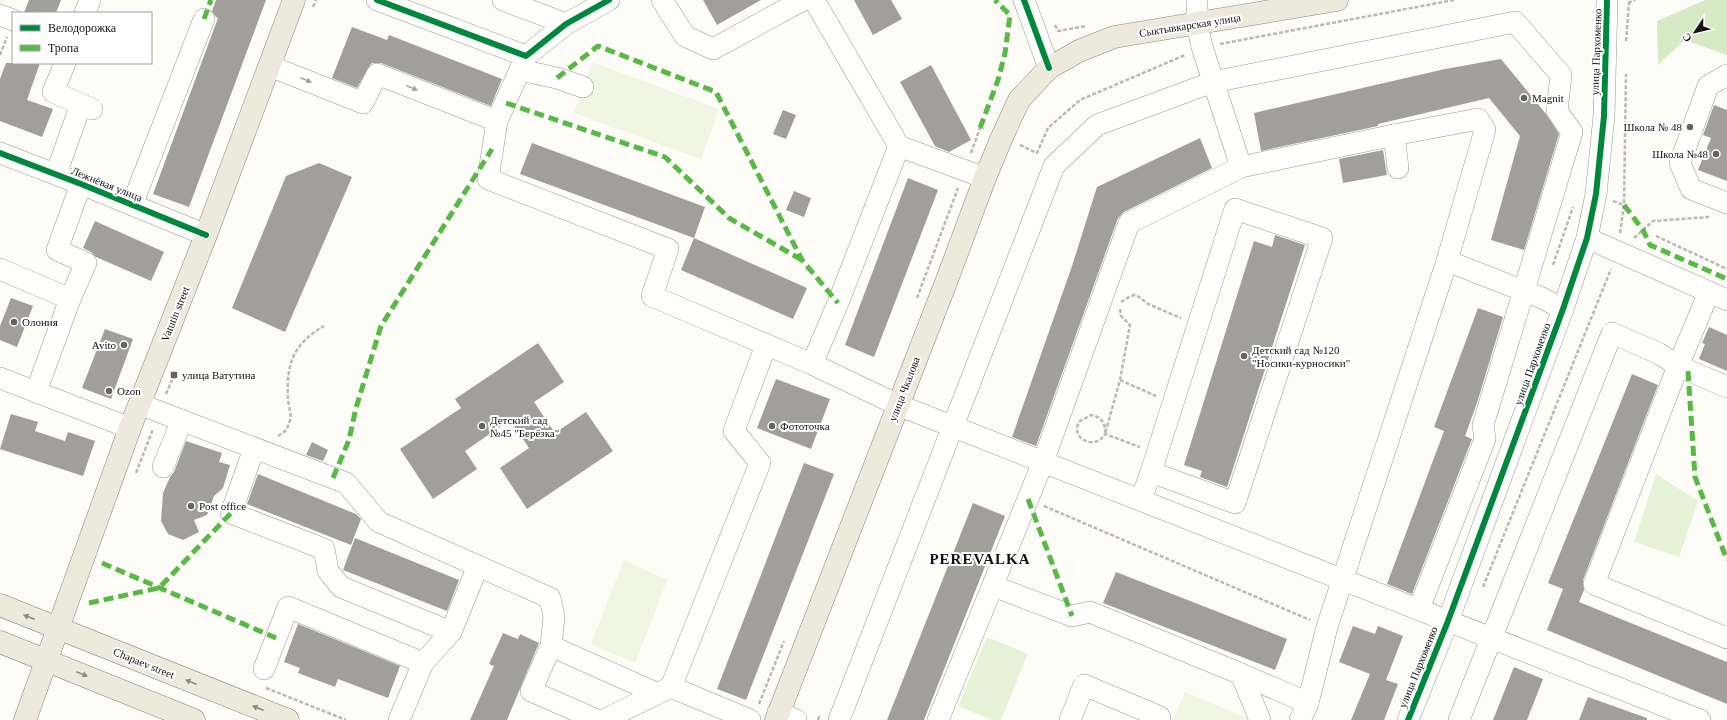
<svg xmlns="http://www.w3.org/2000/svg" width="1727" height="720" viewBox="0 0 1727 720" font-family="Georgia,serif">
	<rect width="100%" height="100%" fill="#fdfcf7"/>
	<g fill="#e7f3d7">
		<path d="M1656,474L1698,501L1679,557L1634,542Z"/>
		<path d="M987,637L1028,654L1001,720H992L958,706Z"/>
	</g>
	<path fill="#d8eac5" d="M1705,0H1727V54L1726,55L1685,40L1658,65L1657,21Z"/>
	<g fill="#f0f6e1">
		<path d="M592,62L719,109L701,159L574,113Z"/>
		<path d="M624,560L667,580L635,663L591,644Z"/>
		<path d="M1185,692L1244,717L1243,720H1173Z"/>
	</g>
	<g fill="#a19f9c">
		<path d="M29,0H61L56,13H24Z"/>
		<path d="M216,0H266L189,207L153,194L218,18L216,17L212,11Z"/>
		<path d="M703,0H761L717,25Z"/>
		<path d="M854,0H891L902,19L873,35Z"/>
		<path d="M352,27L387,40L389,35L502,79L491,106L381,63H372L370,65L357,88L332,78Z"/>
		<path d="M1501,59L1546,114L1559,134L1524,250L1491,240L1520,136L1489,98L1378,124V126L1261,151L1254,113L1445,69Z"/>
		<path d="M6,63H40L27,100L53,109L42,137L0,121V79Z"/>
		<path d="M931,65L971,140L949,152L935,146L900,82Z"/>
		<path d="M1714,105L1727,110V181L1698,170L1711,138L1703,135Z"/>
		<path d="M783,110L796,115L786,139L773,134Z"/>
		<path d="M1200,138L1212,168L1124,212L1118,218L1036,446L1012,437L1072,266L1097,187Z"/>
		<path d="M532,143L705,207L694,238L520,174Z"/>
		<path d="M1383,150L1387,175L1343,183L1339,159Z"/>
		<path d="M319,163L352,177L285,332L232,308L286,176Z"/>
		<path d="M908,178L938,190L874,357L845,345Z"/>
		<path d="M794,191L811,198L804,217L786,210Z"/>
		<path d="M95,221L164,252L151,281L96,257L91,252L83,248Z"/>
		<path d="M1275,235L1305,245L1227,487L1200,477L1202,471L1184,465L1254,241L1272,247Z"/>
		<path d="M694,238L807,288L793,319L681,270Z"/>
		<path d="M11,298L33,306L17,347L0,340V326Z"/>
		<path d="M1478,308L1503,317L1477,403L1465,436L1472,439L1412,594L1387,584L1444,431L1434,427Z"/>
		<path d="M1709,327L1727,335V371L1699,359L1705,344L1702,343Z"/>
		<path d="M105,329L133,339L111,399L82,388Z"/>
		<path d="M538,343L564,382L534,402L555,433L586,412L613,451L527,509L500,468L529,448L510,420L465,451L477,469L433,499L400,449L461,408L455,399Z"/>
		<path d="M1632,374L1658,385L1583,580L1584,590L1579,602L1727,662V704L1547,630L1563,589L1548,583Z"/>
		<path d="M776,379L830,399L811,449L757,428Z"/>
		<path d="M11,414L38,422L35,431L65,441L68,432L95,441L83,476L0,449Z"/>
		<path d="M186,441L222,453L219,462L230,465L223,488L214,496L207,515L194,520L199,532L183,540L168,534L161,521L163,493L170,477L174,472Z"/>
		<path d="M312,442L328,450L323,461L306,455Z"/>
		<path d="M804,463L834,474L746,700L717,689Z"/>
		<path d="M258,474L356,514L361,519L351,545L247,504Z"/>
		<path d="M973,503L1005,516L924,720H887Z"/>
		<path d="M355,538L459,580L447,611L343,570Z"/>
		<path d="M1116,572L1287,639L1275,670L1103,603Z"/>
		<path d="M298,624L400,666L388,698L338,679L335,687L298,673L300,668L284,662Z"/>
		<path d="M1353,626L1375,634L1378,626L1403,636L1386,680L1398,684L1384,720H1351L1370,674L1339,662Z"/>
		<path d="M503,633L518,639L520,634L539,643L507,720H470L494,666L489,664Z"/>
		<path d="M1514,667L1543,679L1527,720H1493Z"/>
		<path d="M1588,697L1647,718V720H1579Z"/>
	</g>
	<g fill="none" stroke-linecap="round" stroke-linejoin="round">
		<defs>
			<g id="minor">
				<path d="M377,0L526,56"/>
				<path d="M503,0L566,24"/>
				<path d="M609,0L566,24L526,56L497,121L488,179L668,249L652,296L812,364L898,405L1700,720"/>
				<path d="M662,0L685,36L713,49L803,0"/>
				<path d="M814,0L899,146"/>
				<path d="M1024,0L1049,68"/>
				<path d="M1197,0V24L1202,47L1241,167"/>
				<path d="M85,13L90,0"/>
				<path d="M0,15L13,20"/>
				<path d="M65,63L53,92L92,109"/>
				<path d="M270,66L363,103L377,74L497,121"/>
				<path d="M520,70L557,78L583,87"/>
				<path d="M1727,75L1708,86L1680,163L1691,189L1727,203"/>
				<path d="M1394,135L1398,168"/>
				<path d="M0,153L81,184L206,235"/>
				<path d="M56,174L81,104"/>
				<path d="M132,205L204,19"/>
				<path d="M1587,238L1727,300"/>
				<path d="M1447,261L1542,298L1563,309"/>
				<path d="M0,269L70,299L36,392"/>
				<path d="M1709,292L1678,366L1727,387"/>
				<path d="M70,299L86,263L57,250L81,184"/>
				<path d="M812,364L838,303L899,146L985,178"/>
				<path d="M0,378L130,428"/>
				<path d="M139,404L346,483L379,522L550,598L554,617L551,646L531,691L597,720"/>
				<path d="M254,449L231,513L324,549L328,571L341,587L451,632"/>
				<path d="M163,467L182,420"/>
				<path d="M1141,500L1151,472L1235,209L1322,238L1235,503L1151,472"/>
				<path d="M993,586L1072,616L1090,612L1241,674L1308,703L1300,720"/>
				<path d="M551,646L656,693"/>
				<path d="M264,669L288,607L423,663"/>
				<path d="M1241,674L1260,720"/>
				<path d="M671,687L760,463L734,431L766,345"/>
				<path d="M778,712L796,720"/>
				<path d="M399,720L423,663L451,632L478,566"/>
				<path d="M604,720L671,687L750,720"/>
				<path d="M839,720L1054,166L1097,125L1213,82L1515,22L1561,75L1557,111L1572,132L1483,425L1485,439L1419,609"/>
				<path d="M938,720L1043,462L1129,223L1241,167L1394,135L1478,119L1485,130L1447,261L1327,627L1308,703"/>
				<path d="M1070,720L1084,685L1160,717L1159,720"/>
				<path d="M1408,720L1448,621L1563,309L1587,238L1596,194L1604,116L1607,0"/>
				<path d="M1459,720L1612,333L1658,353L1678,366L1594,584L1727,638"/>
			</g>
			<g id="major">
				<path d="M0,605L288,720"/>
				<path d="M0,642L194,720"/>
				<path d="M25,720L130,428L206,235L294,0"/>
				<path d="M776,720L945,285L985,178L1002,137L1019,100L1049,68L1079,51L1114,37L1337,0"/>
			</g>
		</defs>
		<use href="#minor" stroke="#979795" stroke-width="22"/>
		<use href="#major" stroke="#858482" stroke-width="23"/>
		<g stroke="#b9b9b8" stroke-width="2.5" stroke-dasharray="4 2" stroke-linecap="butt">
			<path d="M1628,3L1635,0"/>
			<path d="M313,7L316,0"/>
			<path d="M1055,25L1058,31L1086,26"/>
			<path d="M1626,41L1629,3"/>
			<path d="M1220,44L1454,0"/>
			<path d="M0,55L7,37"/>
			<path d="M1020,145L1037,153L1048,128L1080,100L1185,55"/>
			<path d="M971,153L980,128L984,129"/>
			<path d="M1613,201L1624,205"/>
			<path d="M1620,233L1624,205L1626,74"/>
			<path d="M1656,236L1727,269"/>
			<path d="M1634,238L1653,221L1709,217"/>
			<path d="M1553,265L1573,207"/>
			<path d="M917,298L958,188"/>
			<path d="M1121,302L1127,298L1134,295L1139,297L1148,304L1181,318"/>
			<path d="M1120,309L1121,316L1130,325L1120,380L1105,434C1106,424 1102,417 1091,415L1080,421C1068,437 1095,452 1105,434L1140,447"/>
			<path d="M1120,380L1156,396"/>
			<path d="M166,394L172,380"/>
			<path d="M278,436C285,432 288,429 290,420C292,414 288,405 288,398C286,364 293,344 324,326"/>
			<path d="M136,473L153,429"/>
			<path d="M1044,506L1310,620"/>
			<path d="M1483,587L1611,269"/>
			<path d="M266,688L346,720"/>
			<path d="M759,704L784,641"/>
			<path d="M818,720L820,714"/>
		</g>
		<use href="#minor" stroke="#fffffe" stroke-width="21"/>
		<use href="#major" stroke="#ede9dc" stroke-width="22"/>
		<g stroke="#58b947" stroke-width="5" stroke-dasharray="10 5" stroke-linecap="butt">
			<path d="M204,19L211,0"/>
			<path d="M557,78L598,46L716,92L802,260L838,303"/>
			<path d="M506,103L665,157L729,218L802,260"/>
			<path d="M980,128L998,80L1005,53L1010,15L995,0"/>
			<path d="M1624,205L1643,230L1650,245L1727,279"/>
			<path d="M1688,371L1695,477L1727,560"/>
			<path d="M333,478L349,440L356,408L381,326L492,149"/>
			<path d="M1028,499L1072,616"/>
			<path d="M102,563L276,638"/>
			<path d="M89,603L159,588L231,513"/>
		</g>
		<defs>
			<g id="cycleway">
				<path d="M377,0L526,56L566,24L609,0"/>
				<path d="M1024,0L1049,68"/>
				<path d="M0,153L81,184L206,235"/>
				<path d="M1408,720L1448,621L1563,309L1587,238L1596,194L1604,116L1607,0"/>
			</g>
		</defs>
		<use href="#cycleway" stroke="#fff" stroke-width="8"/>
		<use href="#cycleway" stroke="#00873e" stroke-width="6"/>
	</g>
	<defs><path id="oneway-solid" d="M-6-.8H1V-3.2L6.5 0L1 3.2V.8H-6Z"/></defs>
	<g fill="#a0a09f">
		<use href="#oneway-solid" transform="translate(306 80) rotate(22)"/>
		<use href="#oneway-solid" transform="translate(412 88) rotate(22)"/>
	</g>
	<g fill="#8a8881">
		<use href="#oneway-solid" transform="translate(29 617) rotate(-159)"/>
		<use href="#oneway-solid" transform="translate(82 674) rotate(22)"/>
		<use href="#oneway-solid" transform="translate(191 682) rotate(-158)"/>
		<use href="#oneway-solid" transform="translate(258 708) rotate(-159)"/>
	</g>
	<g fill="#646362" stroke="#fff" stroke-width="1.5">
		<circle cx="1524" cy="98" r="4"/>
		<circle cx="1690" cy="127" r="4"/>
		<circle cx="1716" cy="154" r="4"/>
		<circle cx="14" cy="322" r="4"/>
		<circle cx="124" cy="345" r="4"/>
		<circle cx="1244" cy="356" r="4"/>
		<rect x="170" y="371" width="8" height="8" rx="2"/>
		<circle cx="109" cy="391" r="4"/>
		<circle cx="482" cy="426" r="4"/>
		<circle cx="772" cy="426" r="4"/>
		<circle cx="191" cy="506" r="4"/>
	</g>
	<g text-anchor="middle" stroke-width="4" stroke-linejoin="round" paint-order="stroke">
		<g font-size="11" fill="#111" stroke="#fff">
			<text transform="translate(1190 25) rotate(-9)" y="4">Сыктывкарская улица</text>
			<text transform="translate(1596 52) rotate(-88)" y="4">улица Пархоменко</text>
			<text transform="translate(107 184) rotate(22)" y="4">Лежнёвая улица</text>
			<text transform="translate(175 314) rotate(-68)" y="4">Vatutin street</text>
			<text transform="translate(1532 364) rotate(-70)" y="4">улица Пархоменко</text>
			<text transform="translate(904 389) rotate(-69)" y="4">улица Чкалова</text>
			<text transform="translate(144 663) rotate(22)" y="4">Chapaev street</text>
			<text transform="translate(1418 667) rotate(-68)" y="4">улица Пархоменко</text>
		</g>
		<g font-size="11" fill="#111" stroke="#fff" text-anchor="start">
			<text x="1532" y="102">Magnit</text>
			<text x="1682" y="131" text-anchor="end">Школа № 48</text>
			<text x="1708" y="158" text-anchor="end">Школа №48</text>
			<text x="22" y="326">Олония</text>
			<text x="116" y="349" text-anchor="end">Avito</text>
			<text x="1252" y="354">Детский сад №120<tspan x="1252" dy="13">"Носики-курносики"</tspan></text>
			<text x="182" y="379">улица Ватутина</text>
			<text x="117" y="395">Ozon</text>
			<text x="490" y="424">Детский сад<tspan x="490" dy="13">№45 "Берёзка"</tspan></text>
			<text x="780" y="430">Фототочка</text>
			<text x="199" y="510">Post office</text>
		</g>
		<g font-size="15" font-weight="bold" letter-spacing="1" fill="#111" stroke="#fff">
			<text x="980" y="564">PEREVALKA</text>
		</g>
	</g>
	<rect x="12" y="12" width="140" height="52" fill="#ffffff" stroke="#a0a0a0"/>
	<rect x="20" y="25" width="20" height="6" fill="#00873e" stroke="#a0a0a0"/>
	<text x="48" y="32" font-size="12" fill="#111111">Велодорожка</text>
	<rect x="20" y="45" width="20" height="6" fill="#58b947" stroke="#a0a0a0"/>
	<text x="48" y="52" font-size="12" fill="#111111">Тропа</text>
	<g transform="translate(1695 32) rotate(235)" stroke="#ffffff" stroke-width="3" paint-order="stroke">
	<path d="M0-3L7 15L0 10L-7 15Z" fill="#111111"/>
	<text y="-6" font-size="11" font-weight="bold" text-anchor="middle" fill="#111111">С</text>
	</g>
</svg>
